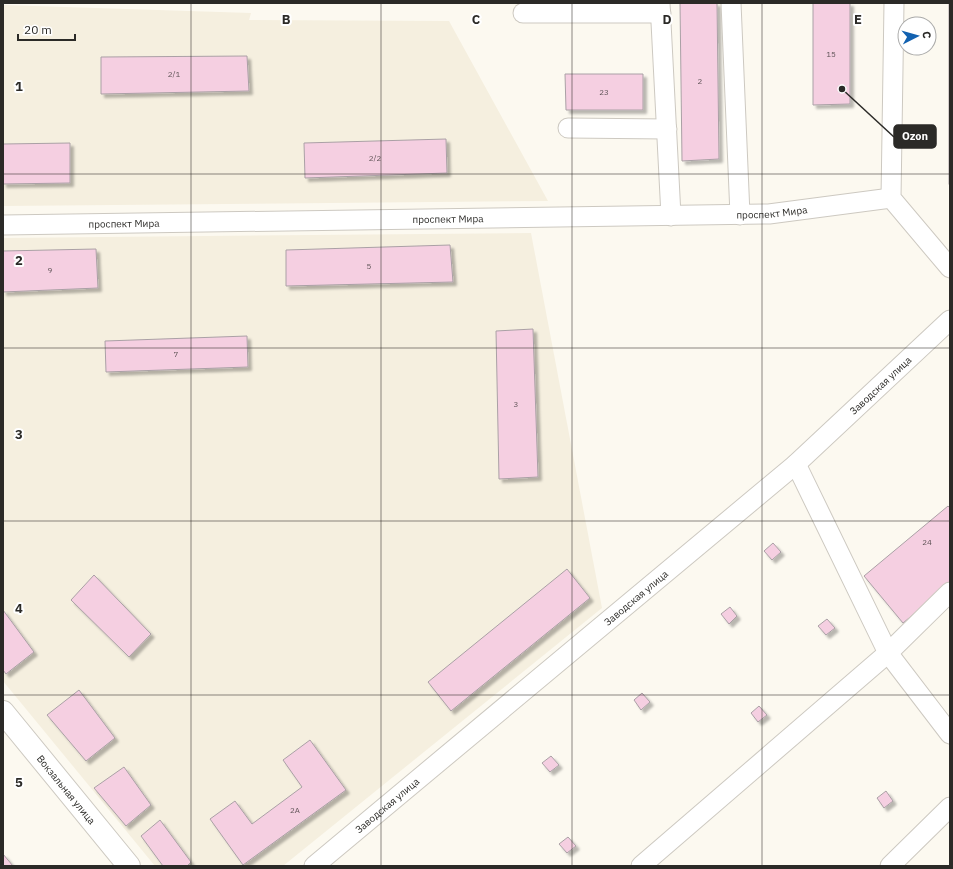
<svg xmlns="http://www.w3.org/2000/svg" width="953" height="869" viewBox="0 0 953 869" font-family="'IBM Plex Sans',sans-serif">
	<defs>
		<filter id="shadow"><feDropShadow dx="3.5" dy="3.5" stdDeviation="1" flood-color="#0004"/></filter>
	</defs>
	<rect width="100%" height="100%" fill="#fcf9f0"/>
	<g fill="#f5efdf">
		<path d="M3,5L251,13L249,20L449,21L548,201L3,206Z"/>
		<path d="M531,233L602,608L283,866H155L3,681V238Z"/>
	</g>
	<g fill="#f5cfe1" stroke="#aaa0a5" filter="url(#shadow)">
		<path d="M680,3H717L719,159L682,161Z"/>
		<path d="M813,3H850V104L813,105Z"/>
		<rect x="949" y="3" width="1" height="181"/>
		<path d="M247,56L249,91L101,94V57Z"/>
		<path d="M565,74H643V110H566Z"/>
		<path d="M446,139L447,173L305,178L304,143Z"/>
		<path d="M70,143V183L3,184V144Z"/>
		<path d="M450,245L453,282L286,286V250Z"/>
		<path d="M96,249L98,288L3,292V251Z"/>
		<path d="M533,329L538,477L499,479L496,331Z"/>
		<path d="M247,336L248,367L106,372L105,341Z"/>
		<path d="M948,506L950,508V584L903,623L864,576Z"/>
		<path d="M773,543L781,552L772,560L764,551Z"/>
		<path d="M567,569L590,598L451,711L428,682Z"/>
		<path d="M94,575L151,634L129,657L71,600Z"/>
		<path d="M730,607L737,616L729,624L721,614Z"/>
		<path d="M3,610L34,652L6,674L3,670Z"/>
		<path d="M827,619L835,628L826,635L818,626Z"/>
		<path d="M79,690L115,738L86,761L47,715Z"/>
		<path d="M642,693L650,702L641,710L634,700Z"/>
		<path d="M759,706L767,715L758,722L751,713Z"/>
		<path d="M310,740L346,790L243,865L210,819L235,801L252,824L302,787L283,760Z"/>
		<path d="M551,756L559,765L550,772L542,763Z"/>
		<path d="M124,767L151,805L126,826L94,788Z"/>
		<path d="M886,791L893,801L884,808L877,798Z"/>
		<path d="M160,820L191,862L187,866H163L141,836Z"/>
		<path d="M568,837L576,846L567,853L559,844Z"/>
		<path d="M3,854L13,866H3Z"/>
	</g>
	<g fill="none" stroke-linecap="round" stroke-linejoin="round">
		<defs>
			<g id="street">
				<path d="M660,3L671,216"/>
				<path d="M731,3L740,215"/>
				<path d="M894,3L891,198L950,268"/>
				<path d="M523,13H661"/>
				<path d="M568,128L667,129"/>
				<path id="s1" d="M3,225L769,214L891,198"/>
				<path d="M796,464L888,653L950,734"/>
				<path id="s2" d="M314,866L796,464L950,320"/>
				<path d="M641,866L888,653L950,592"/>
				<path d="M890,866L950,807"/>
			</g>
			<g id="secondary">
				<path id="s3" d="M3,712L129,866"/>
			</g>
		</defs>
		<use href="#street" stroke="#cdc9c1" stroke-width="21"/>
		<use href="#secondary" stroke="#cdc9c1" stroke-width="24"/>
		<use href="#street" stroke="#fff" stroke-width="19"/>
		<use href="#secondary" stroke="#fff" stroke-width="22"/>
	</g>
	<path fill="none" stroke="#2b2a27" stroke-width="1" stroke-opacity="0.55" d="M191,3V866M381,3V866M572,3V866M762,3V866M3,174H950M3,348H950M3,521H950M3,695H950"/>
	<g text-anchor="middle" stroke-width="4" stroke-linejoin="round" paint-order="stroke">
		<g font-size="8" fill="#5e5356">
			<text x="831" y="57">15</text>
			<text x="174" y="77">2/1</text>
			<text x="700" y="84">2</text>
			<text x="604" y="95">23</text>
			<text x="375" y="161">2/2</text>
			<text x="369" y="269">5</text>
			<text x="50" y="273">9</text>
			<text x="176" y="357">7</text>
			<text x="516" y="407">3</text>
			<text x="927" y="545">24</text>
			<text x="295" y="813">2А</text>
		</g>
		<g font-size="10" fill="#2b2a27" stroke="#fff">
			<text dy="4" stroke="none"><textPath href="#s1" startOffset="769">проспект Мира</textPath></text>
			<text dy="4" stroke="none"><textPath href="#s1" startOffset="445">проспект Мира</textPath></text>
			<text dy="4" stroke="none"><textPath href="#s1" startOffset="121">проспект Мира</textPath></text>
			<text dy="4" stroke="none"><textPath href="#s2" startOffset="743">Заводская улица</textPath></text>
			<text dy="4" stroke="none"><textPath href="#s2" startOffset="419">Заводская улица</textPath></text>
			<text dy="4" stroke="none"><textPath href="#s3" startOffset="100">Вокзальная улица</textPath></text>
			<text dy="4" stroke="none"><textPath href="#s2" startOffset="95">Заводская улица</textPath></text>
		</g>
	</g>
	<g font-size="13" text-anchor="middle" font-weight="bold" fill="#2b2a27" stroke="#fff" stroke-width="4" stroke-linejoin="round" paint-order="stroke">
		<text x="286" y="24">B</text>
		<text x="476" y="24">C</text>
		<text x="667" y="24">D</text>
		<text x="858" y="24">E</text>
		<text x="19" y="91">1</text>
		<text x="19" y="265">2</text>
		<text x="19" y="439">3</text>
		<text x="19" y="613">4</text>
		<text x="19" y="787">5</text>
	</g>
	<path fill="none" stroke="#2b2a27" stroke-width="1.5" d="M842 89L894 137"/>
	<circle fill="#2b2a27" stroke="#fff" stroke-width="1.5" cx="842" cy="89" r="4"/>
	<rect fill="#2b2a27" stroke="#2b2a27" stroke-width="1.5" x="894" y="125" width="42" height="23" rx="4"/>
	<g font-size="11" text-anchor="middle" font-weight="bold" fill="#fff">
		<text x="915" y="140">Ozon</text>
	</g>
	<rect width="953" height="869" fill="none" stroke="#2b2a27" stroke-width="8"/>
	<g transform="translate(917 36) rotate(84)"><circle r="19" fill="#ffffff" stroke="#aaaaa9"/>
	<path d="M0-3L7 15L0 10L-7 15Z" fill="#1261b0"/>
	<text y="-6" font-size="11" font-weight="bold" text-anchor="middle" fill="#2b2a27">С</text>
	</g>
	<path d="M18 34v6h57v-6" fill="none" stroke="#2b2a27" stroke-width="2"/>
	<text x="24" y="34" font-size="12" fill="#2b2a27" stroke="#ffffff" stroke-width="3" paint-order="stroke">20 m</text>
</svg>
